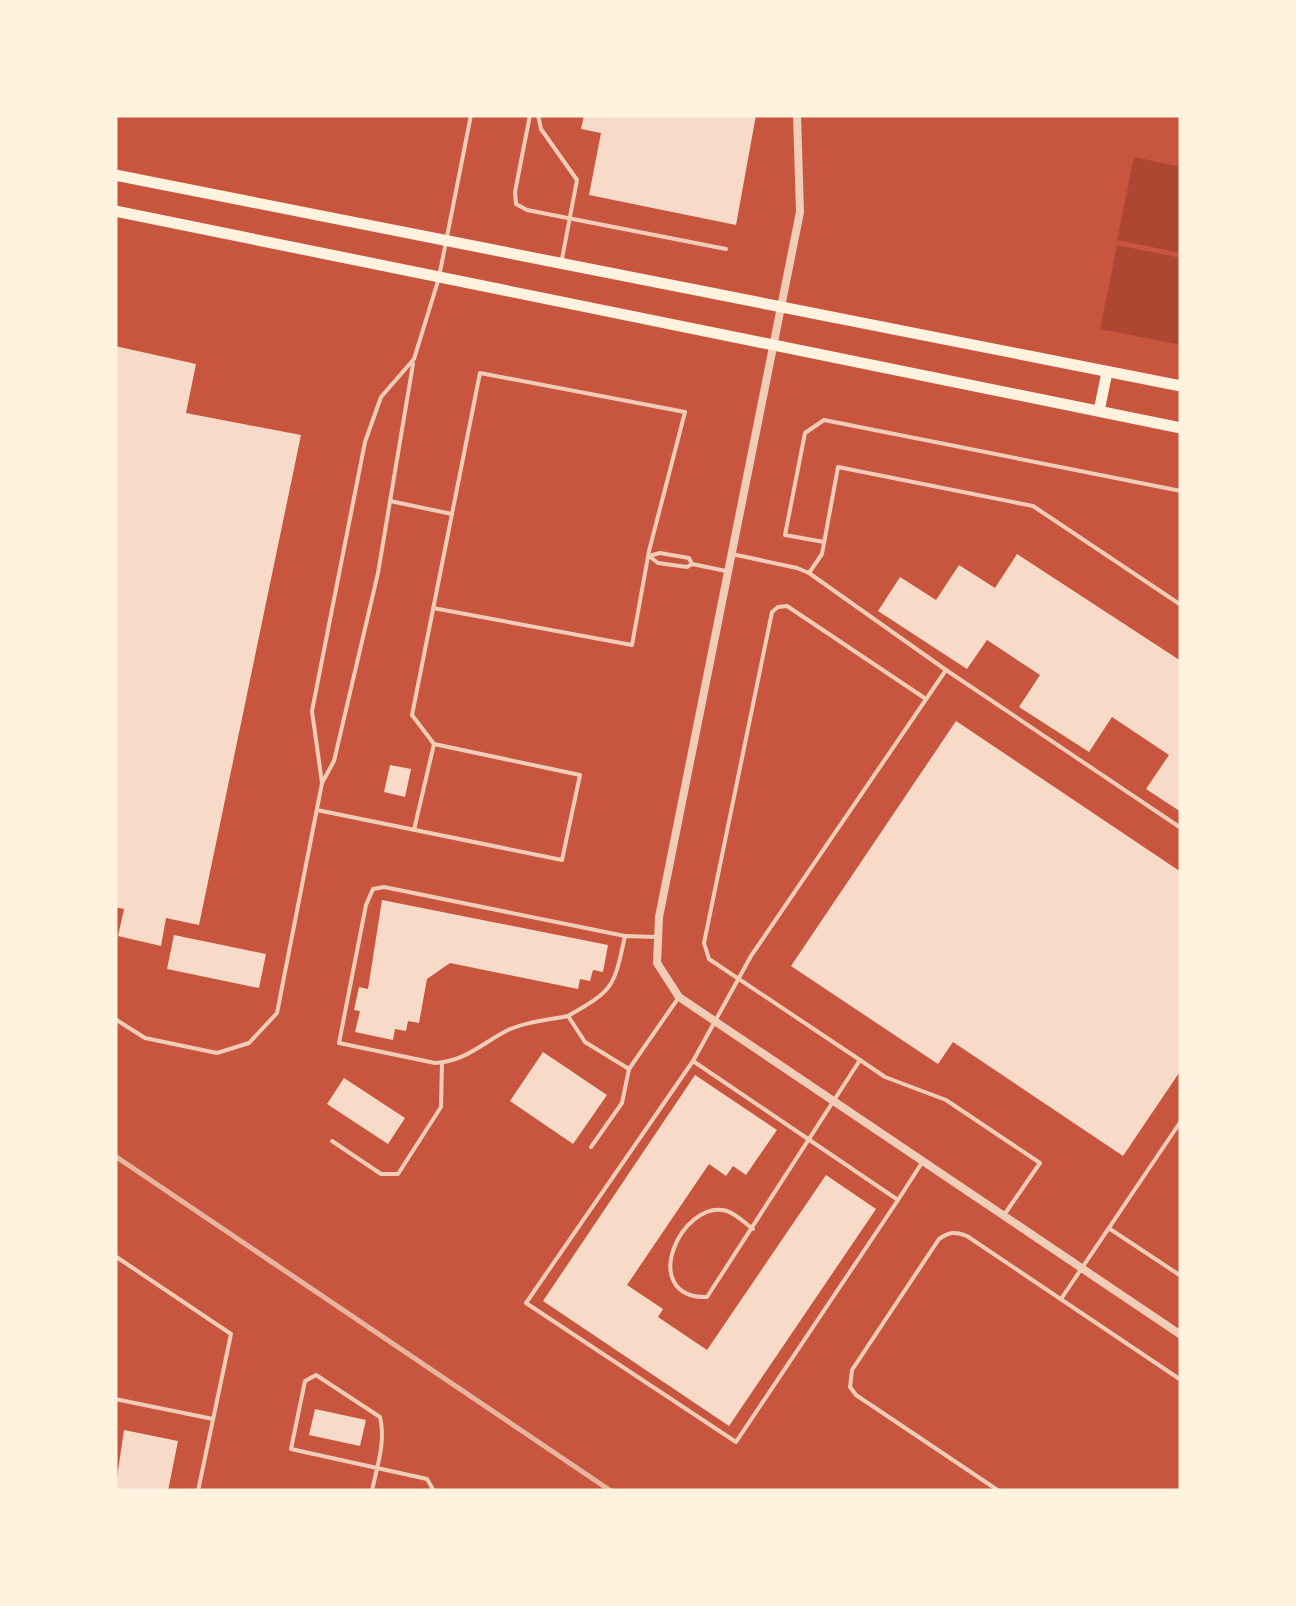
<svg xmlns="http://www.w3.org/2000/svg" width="1296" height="1606" viewBox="0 0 1296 1606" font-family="Inter,sans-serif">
	<rect width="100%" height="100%" fill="#c8553d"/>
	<g fill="#ae4732">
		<path d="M1134,157L1181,167V253L1117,240Z"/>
		<path d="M1117,245L1181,258V345L1100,329Z"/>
	</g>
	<g fill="#f7dbc8">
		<path d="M584,115H756L736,225L589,195L601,133L581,129Z"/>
		<path d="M115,346L196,364L186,413L301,435L199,925L166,918L161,946L118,936L124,909L115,907Z"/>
		<path d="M1017,554L1181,661V812L1146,789L1169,755L1112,717L1089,752L1019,707L1040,675L987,640L967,669L878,611L900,577L936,600L959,565L995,588Z"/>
		<path d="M956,721L1181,872V1070L1123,1156L953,1042L938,1064L791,966Z"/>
		<path d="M390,765L411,769L405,797L384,792Z"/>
		<path d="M382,900L608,945L603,972L593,970L590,981L580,979L578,989L450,963L427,979L419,1023L408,1021L406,1031L395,1029L393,1040L355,1032L360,1011L354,1010L359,987L368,989Z"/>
		<path d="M174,935L266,954L259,988L167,969Z"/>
		<path d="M543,1052L607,1095L573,1144L510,1101Z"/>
		<path d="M695,1075L777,1130L746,1175L733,1166L726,1176L709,1164L627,1285L663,1309L658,1317L707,1350L826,1175L876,1209L729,1426L543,1301Z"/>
		<path d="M344,1078L405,1118L388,1144L327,1104Z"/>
		<path d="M315,1409L366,1420L360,1446L309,1435Z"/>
		<path d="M124,1430L178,1441L168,1491H115Z"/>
	</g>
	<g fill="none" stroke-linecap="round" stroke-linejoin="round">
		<g stroke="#f1ccb7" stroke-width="4">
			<path d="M530,115L515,192L516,204L527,210L726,249"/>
			<path d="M538,115L541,129L577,180L562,259"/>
			<path d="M440,272L471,115"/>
			<path d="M390,501L452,514"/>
			<path d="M824,542L785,535L805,433L824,420L1181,491"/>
			<path d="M660,553L689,558L692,564L687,567L658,563L649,556Z"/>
			<path d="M692,564L726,571"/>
			<path d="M809,573L822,554L838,467L1033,506L1181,605"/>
			<path d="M433,608L632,645L649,551L685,412L480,373C457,487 435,601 412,715L434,744"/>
			<path d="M946,670L1181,828"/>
			<path d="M926,699L787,606L778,607L772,612L704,943L709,959L860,1060L885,1077L946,1100L1040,1163L1004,1215"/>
			<path d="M322,783L334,761L378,573L413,364"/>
			<path d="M317,810L562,860L580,775L434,744L414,830"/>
			<path d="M568,1016C548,1020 524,1022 506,1031C480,1045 465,1061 435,1063L339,1043L366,905L373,889L384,887L625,936"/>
			<path d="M115,1019L145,1038L217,1053L249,1043L277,1013L322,783L312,711L365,442L381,397L414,359L438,281"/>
			<path d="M693,1061L751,956L946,670L809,573L797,568L732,554"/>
			<path d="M629,1069L585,1042L568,1016C614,990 614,987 625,936L656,937"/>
			<path d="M332,1141L381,1174H398L441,1107L442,1063"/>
			<path d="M591,1147L622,1103L629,1069L679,997"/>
			<path d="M898,1200L693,1061L526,1303L736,1442L898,1200L923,1161"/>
			<path d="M753,1229C745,1223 736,1214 727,1211C681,1198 637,1298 707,1297L860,1060"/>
			<path d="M1110,1229L1181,1276"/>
			<path d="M115,1256L231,1334L198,1491"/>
			<path d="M1061,1299L1181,1121"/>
			<path d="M115,1399L213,1419"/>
			<path d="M372,1491C377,1466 386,1442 380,1417L316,1375L305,1381L291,1449L427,1479L434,1491"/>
			<path d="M999,1491L856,1395L850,1387L852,1370L939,1239C949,1232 955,1231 967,1236L1181,1380"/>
		</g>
		<path stroke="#f1ccb7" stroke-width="8" d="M797,115L800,212L659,917L657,963L679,997L1181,1335"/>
		<g stroke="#fff3e0" stroke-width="11">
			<path d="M115,175L1181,386"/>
			<path d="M115,211L1181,428"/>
			<path d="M1099,411L1107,372"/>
		</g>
		<path stroke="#e9b49f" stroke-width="5" d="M115,1156L611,1491"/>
	</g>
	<rect width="1296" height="1606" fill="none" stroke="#fff3e0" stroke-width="235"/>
</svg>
